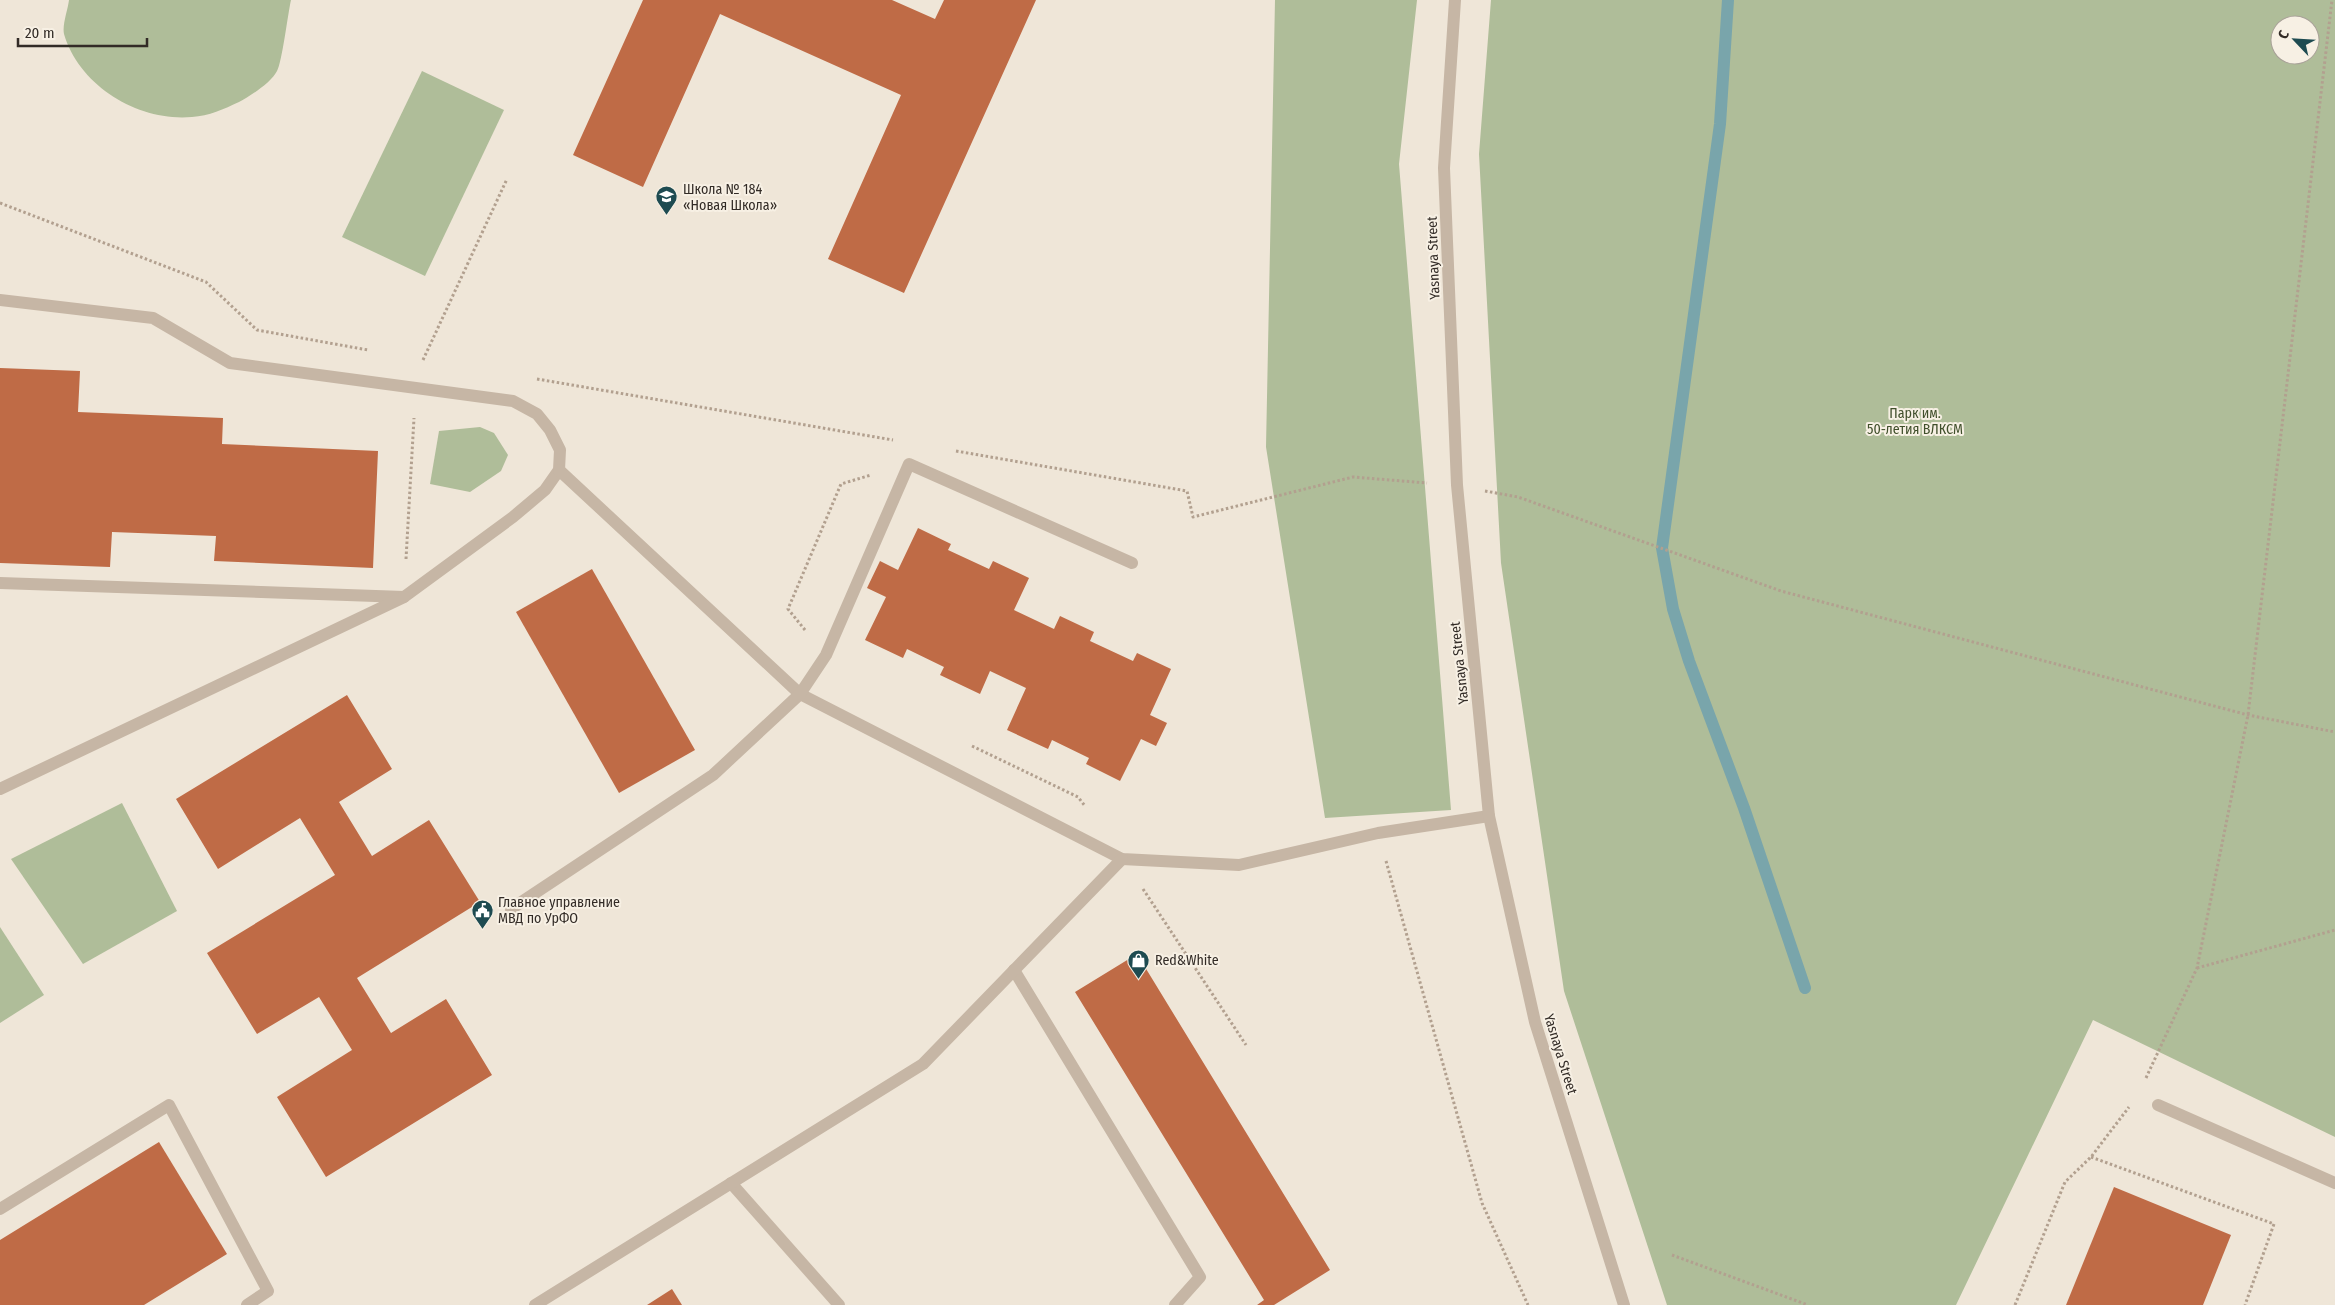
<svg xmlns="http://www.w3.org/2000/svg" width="2335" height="1305" viewBox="0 0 2335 1305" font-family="'Fira Sans Condensed',sans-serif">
	<rect width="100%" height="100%" fill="#efe6d8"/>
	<g fill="#afbd99" fill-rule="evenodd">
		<path d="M69,0H291C288,13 282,63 277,71C271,83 250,96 239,102C224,109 209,116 192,117C139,122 79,86 64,34C62,25 68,9 69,0Z"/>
		<path d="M1275,0H1417L1399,164L1451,810L1325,818L1266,447Z"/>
		<path d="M1491,0H2335V1137L2093,1020L1956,1305H1667L1564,991L1501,563L1479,154ZM2280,25H2310V55H2280Z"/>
		<path d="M422,71L504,110L425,276L342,237Z"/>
		<path d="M480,427L494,433L508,455L501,471L470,492L430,484L439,431Z"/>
		<path d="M122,803L177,911L83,964L11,859Z"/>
		<path d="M0,927L44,995L0,1023Z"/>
	</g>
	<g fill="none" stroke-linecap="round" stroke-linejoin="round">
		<path stroke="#79a5ab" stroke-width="12" d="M1728,0L1720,124L1662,548L1673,609L1689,661L1744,808L1805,988"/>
	</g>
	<g fill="#bf6b46">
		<path d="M643,0H892L935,19L944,0H1036L904,293L828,259L901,95L720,14L643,187L573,155Z"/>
		<path d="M0,368L80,371L78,412L223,418L222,444L378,451L373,568L214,561L216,536L112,532L110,567L0,563Z"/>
		<path d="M918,528L951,544L948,550L989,569L993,561L1029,578L1014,610L1054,629L1060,616L1094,632L1090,641L1133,661L1137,653L1171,669L1150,715L1167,723L1156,746L1141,739L1120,781L1086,764L1089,758L1052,740L1048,749L1007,730L1026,688L990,671L980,694L940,675L944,667L907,649L903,658L865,640L886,597L867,588L880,561L898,570Z"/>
		<path d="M592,569L695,750L619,793L516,612Z"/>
		<path d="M347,695L392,769L339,802L372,856L429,820L480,902L357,978L391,1033L446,999L492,1075L326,1177L277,1097L352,1050L319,997L257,1034L207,953L335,875L300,818L218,869L176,799Z"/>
		<path d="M1137,954L1330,1270L1274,1305H1257L1264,1300L1075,992Z"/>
		<path d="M159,1142L227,1254L144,1305H0V1240Z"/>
		<path d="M2114,1187L2231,1235L2203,1305H2066Z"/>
		<path d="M672,1289L682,1305H647Z"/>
	</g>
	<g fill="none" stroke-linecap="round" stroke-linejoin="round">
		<g stroke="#b2a08f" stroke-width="3" stroke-dasharray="2.5 2.5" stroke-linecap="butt">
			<path d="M0,203L206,282L257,330L368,350"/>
			<path d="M423,360L507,179"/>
			<path d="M537,379L893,440"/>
			<path d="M956,451L1187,491L1193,517L1353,477L1427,483"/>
			<path d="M1485,491L1518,497L1781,591L2248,715L2335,732"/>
			<path d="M406,559L414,418"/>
			<path d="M805,630L788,609L841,484L871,475"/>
			<path d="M972,746L1078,797L1085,806"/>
			<path d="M1386,861L1482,1203L1528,1305"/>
			<path d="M1143,889L1246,1045"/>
			<path d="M2197,968L2335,930"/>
			<path d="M2146,1078L2197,968L2248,715L2332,0"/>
			<path d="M2091,1157L2274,1224L2245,1305"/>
			<path d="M1672,1255L1808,1305"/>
			<path d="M2015,1305L2065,1182L2091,1157L2129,1107"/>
		</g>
		<g stroke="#c6b6a5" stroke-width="12">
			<path d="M0,300L153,318L230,363L513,401L537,414L550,430L560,450L559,470L545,490L513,517L404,597L0,583"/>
			<path d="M559,470L800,694L1122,859L1239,865L1378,833L1489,816"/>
			<path d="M511,909L713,775L800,694L826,655L909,464L1132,563"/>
			<path d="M1014,970L1200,1277L1175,1305"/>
			<path d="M2158,1105L2335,1183"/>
			<path d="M731,1183L839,1305"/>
			<path d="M0,1209L169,1105L268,1291L247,1305"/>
			<path d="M535,1305L923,1064L1122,859"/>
		</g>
		<path stroke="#c6b6a5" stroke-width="12" d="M0,789L404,597"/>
		<path stroke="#c6b6a5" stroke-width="12" d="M1455,0L1444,168L1457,485L1489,816L1535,1022L1624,1305"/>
	</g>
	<defs>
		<symbol id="school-pin" viewBox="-11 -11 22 30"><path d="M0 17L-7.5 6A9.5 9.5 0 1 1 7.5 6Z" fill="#1e4b51" stroke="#f7f0e4"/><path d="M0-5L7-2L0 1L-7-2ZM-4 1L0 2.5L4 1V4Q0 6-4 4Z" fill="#fff"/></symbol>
		<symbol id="civic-pin" viewBox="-11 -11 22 30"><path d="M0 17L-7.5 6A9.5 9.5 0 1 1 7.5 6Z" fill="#1e4b51" stroke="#f7f0e4"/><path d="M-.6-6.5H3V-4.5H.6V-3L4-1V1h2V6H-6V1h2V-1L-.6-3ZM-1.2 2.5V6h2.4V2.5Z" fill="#fff"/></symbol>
		<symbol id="shop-pin" viewBox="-11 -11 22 30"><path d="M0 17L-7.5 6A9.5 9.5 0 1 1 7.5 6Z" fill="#1e4b51" stroke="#f7f0e4"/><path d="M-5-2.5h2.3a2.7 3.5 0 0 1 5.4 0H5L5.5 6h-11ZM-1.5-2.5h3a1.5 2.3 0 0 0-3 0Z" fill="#fff"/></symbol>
	</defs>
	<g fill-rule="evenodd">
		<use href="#school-pin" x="654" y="184" width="25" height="34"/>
		<use href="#civic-pin" x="470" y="898" width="25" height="34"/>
		<use href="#shop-pin" x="1126" y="948" width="25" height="34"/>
	</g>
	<g text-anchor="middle" stroke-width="4" stroke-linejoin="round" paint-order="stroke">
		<g font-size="14" fill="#322b26" stroke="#f7f0e4" text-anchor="start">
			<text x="683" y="194">Школа № 184<tspan x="683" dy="16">«Новая Школа»</tspan></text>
			<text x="498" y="907">Главное управление<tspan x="498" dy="16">МВД по УрФО</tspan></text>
			<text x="1155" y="965">Red&amp;White</text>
		</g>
		<g font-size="14" fill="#322b26" stroke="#f7f0e4">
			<text transform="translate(1433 258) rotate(-92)" y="5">Yasnaya Street</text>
			<text transform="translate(1459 663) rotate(-96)" y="5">Yasnaya Street</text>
			<text transform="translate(1561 1054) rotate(73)" y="5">Yasnaya Street</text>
		</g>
		<g font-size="14" fill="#404f2b" stroke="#f7f0e4">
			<text x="1915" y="418">Парк им.<tspan x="1915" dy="16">50-летия ВЛКСМ</tspan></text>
		</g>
	</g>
	<g transform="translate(2295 40) rotate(295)"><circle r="24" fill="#f7f0e4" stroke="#a8a198"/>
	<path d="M0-4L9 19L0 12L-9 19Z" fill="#1e4b51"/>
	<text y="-8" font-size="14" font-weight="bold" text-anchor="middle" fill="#322b26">С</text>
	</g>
	<path d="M18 38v8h129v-8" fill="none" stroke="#322b26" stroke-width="2.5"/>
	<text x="25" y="38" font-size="15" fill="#322b26" stroke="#f7f0e4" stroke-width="4" paint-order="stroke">20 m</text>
</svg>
